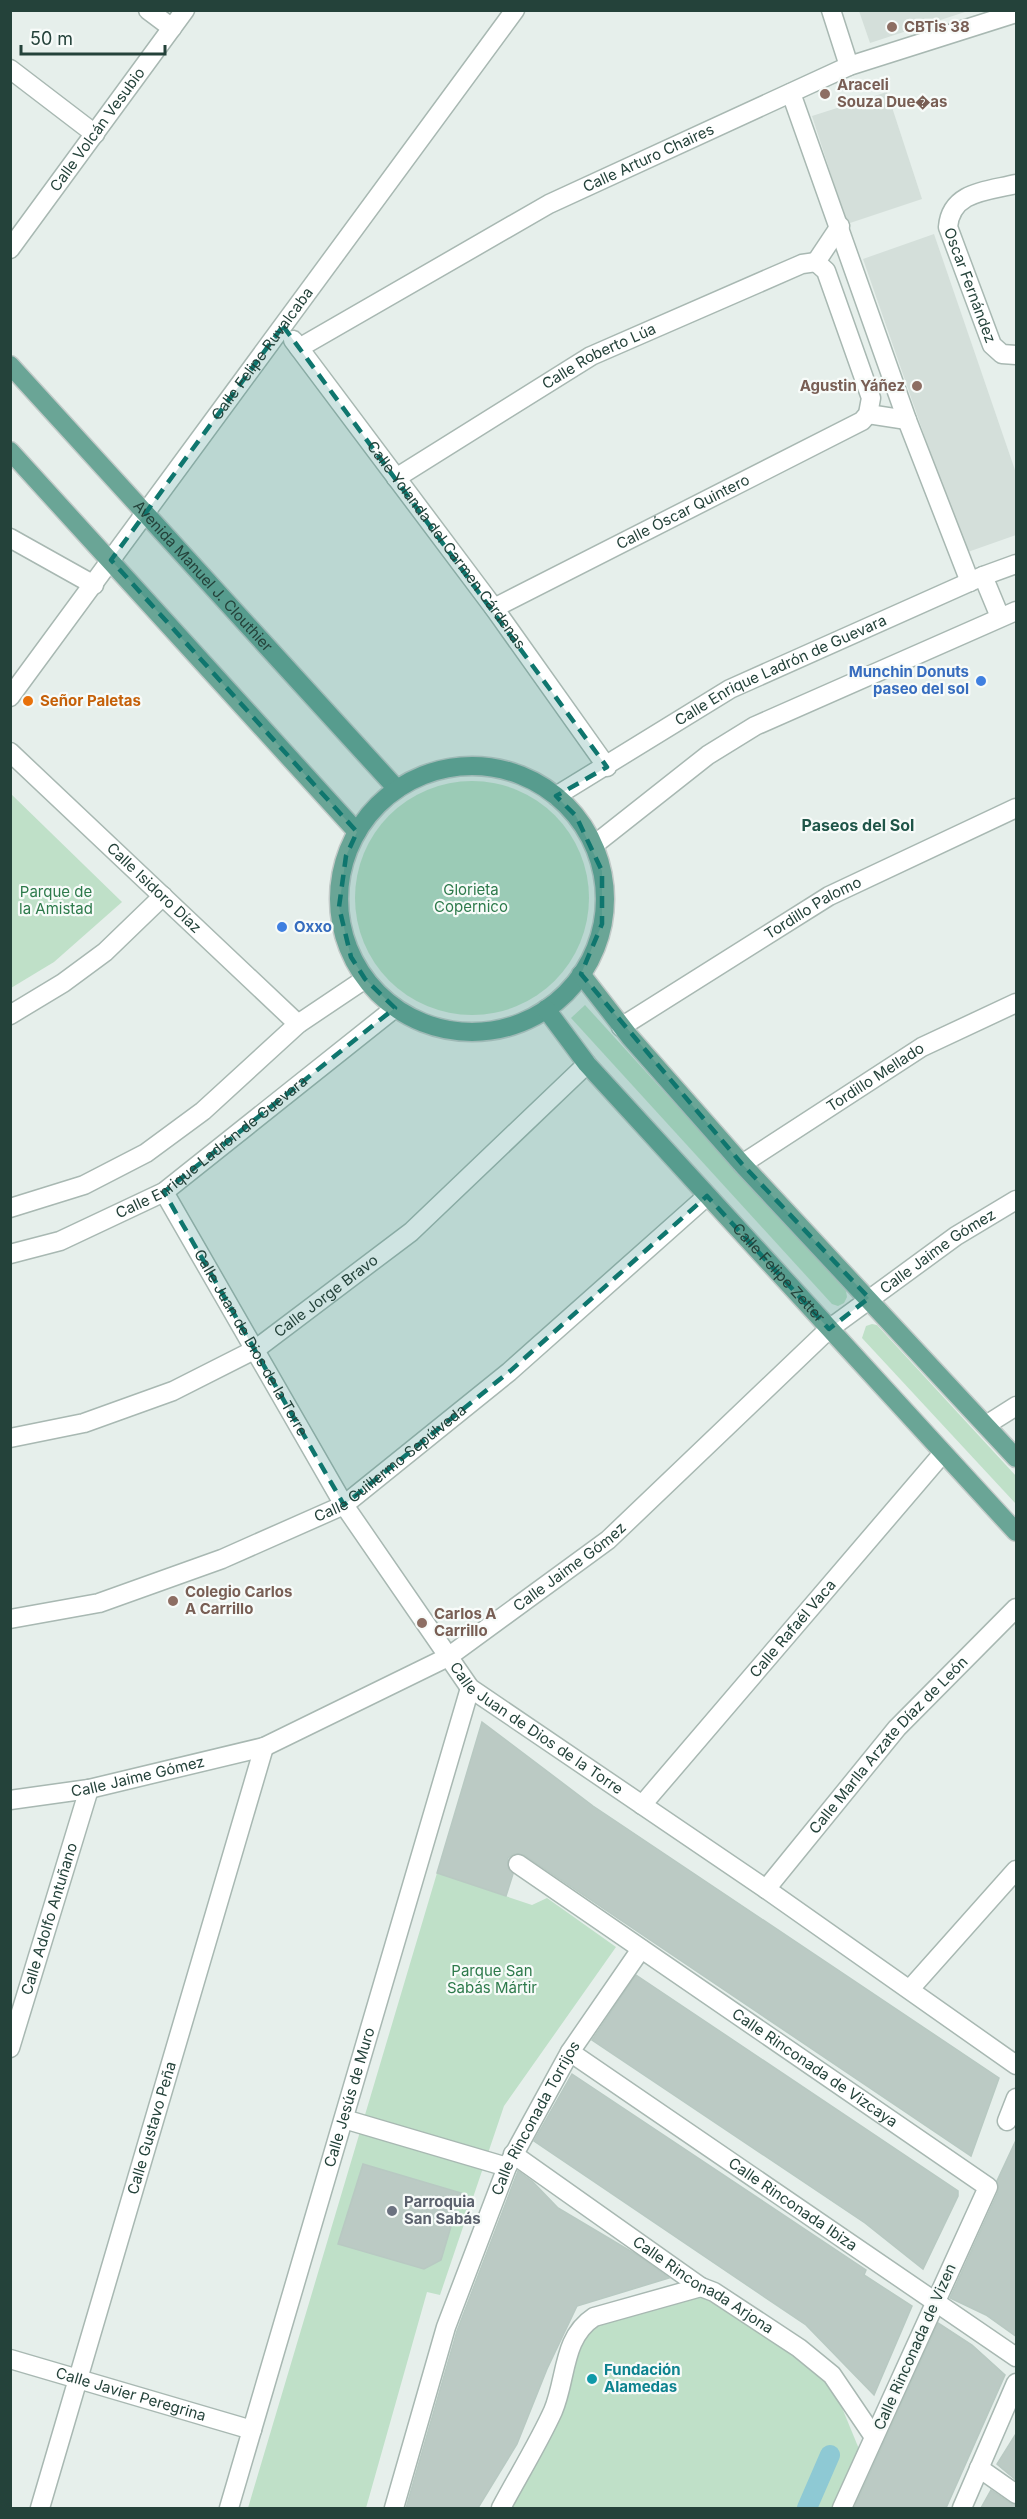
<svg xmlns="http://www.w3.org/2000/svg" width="1027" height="2519" viewBox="0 0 1027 2519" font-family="Inter,sans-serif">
	<rect width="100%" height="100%" fill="#e6efeb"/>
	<g fill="#d4dfda">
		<path d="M859,11V10L968,11L870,43Z"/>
		<path d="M887,92L922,199L847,224L812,116Z"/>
		<path d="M934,234L1016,473V535L965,553L863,259Z"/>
	</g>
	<g fill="#bfe0c8">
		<circle cx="472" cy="898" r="117"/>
		<path d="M10,793L122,902L54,962L11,988Z"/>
		<path d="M585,1005L846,1291L847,1297L844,1303L838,1306L832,1304L571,1018Z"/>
		<path d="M872,1324L877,1325L1016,1476V1504L862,1338L866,1326Z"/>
		<path d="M437,1873L532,1905L547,1898L616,1947L504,2106L440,2295L427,2292L366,2508H248Z"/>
		<path d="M702,2289L826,2379L838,2398L859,2449L833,2508H505L573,2347L600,2319Z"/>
	</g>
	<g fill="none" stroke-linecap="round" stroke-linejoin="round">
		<path stroke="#8ec9d4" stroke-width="20" d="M807,2508L830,2455"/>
	</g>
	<g fill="#bbcac4" stroke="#b8c9c2" stroke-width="1.5">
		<path d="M482,1722L593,1806L999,2078L971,2156L524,1855L514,1854L508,1858V1868L513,1874L506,1896L437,1873Z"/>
		<path d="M636,1975L958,2191V2196L923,2269L865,2223L592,2040Z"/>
		<path d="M572,2074L866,2270L864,2275L912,2306L874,2395L806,2325L534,2141Z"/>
		<path d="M1017,2138V2337L986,2315L950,2298L998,2192L997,2181Z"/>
		<path d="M363,2164L461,2193L441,2260L424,2269L338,2244Z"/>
		<path d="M518,2171L533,2182L558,2208L637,2255L669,2278L577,2306L547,2369L517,2444L478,2508H406L457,2331Z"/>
		<path d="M938,2323L972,2345L1005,2375L946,2508H854Z"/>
		<path d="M1017,2432V2481L997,2464Z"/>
		<path d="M991,2490L1010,2503L1017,2505V2508H981Z"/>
	</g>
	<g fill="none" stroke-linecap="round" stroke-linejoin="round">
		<defs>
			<g id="minor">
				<path d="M148,10L172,28"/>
				<path d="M831,10L849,66"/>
				<path d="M10,69L95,134"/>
				<path d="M791,93L907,420L970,582"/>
				<path id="s1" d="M1016,184C988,191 951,191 948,227L992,345L1002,354L1016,355"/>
				<path id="s2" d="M10,249L185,10"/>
				<path d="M816,262L840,226"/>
				<path id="s3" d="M293,340L494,608L607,767"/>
				<path id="s4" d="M299,348L549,204L849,66L1016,13"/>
				<path d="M868,414L907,420"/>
				<path id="s5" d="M396,478L591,356L802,264L816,262"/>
				<path d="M10,538L94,585"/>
				<path d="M983,576L1000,617"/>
				<path id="s6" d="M494,608L862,421L868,414L871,398L826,271L816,262"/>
				<path id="s7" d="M10,697L515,10"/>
				<path id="s8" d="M10,752L298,1024"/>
				<path id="s9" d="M556,796L730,689L983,576L1016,564"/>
				<path d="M594,845L708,755L755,726L1016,611"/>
				<path d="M10,1015L63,983L105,952L163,896"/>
				<path id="s10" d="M621,1027L829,896L1016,808"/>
				<path id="s11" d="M742,1164L922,1047L1016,1003"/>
				<path id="s12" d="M164,1192L344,1505L470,1688L766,1889L1016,2065"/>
				<path d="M10,1208L84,1185L146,1153L203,1111L298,1024L365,979"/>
				<path id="s13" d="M10,1254L60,1241L164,1192L395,1008"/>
				<path d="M986,1425L1016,1406"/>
				<path id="s14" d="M10,1438L84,1423L173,1391L256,1349L411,1232L587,1064"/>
				<path id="s15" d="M10,1619L99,1603L222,1559L344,1505L509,1372L707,1196"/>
				<path id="s16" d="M10,1800L89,1789L264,1747L448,1657L608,1540L829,1329L956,1236L1016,1200"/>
				<path id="s17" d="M642,1805L943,1453"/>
				<path id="s18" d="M518,1864L988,2187L842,2508"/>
				<path id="s19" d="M766,1889L897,1728L1016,1608"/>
				<path d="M910,1989L1016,1870"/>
				<path id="s20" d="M10,2048L89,1789"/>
				<path id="s21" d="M570,2052L1016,2357"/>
				<path d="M344,2119L507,2167"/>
				<path d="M1007,2121L1016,2098"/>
				<path id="s22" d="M513,2154L701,2287L714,2292L799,2348L832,2375L874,2437"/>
				<path id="s23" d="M10,2359L252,2430"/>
				<path d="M979,2468L1016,2494"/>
				<path id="s24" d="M40,2508L264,1747"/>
				<path id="s25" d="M229,2508L470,1688"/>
				<path id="s26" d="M394,2508L446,2327L507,2167L570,2052L641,1949"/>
				<path d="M501,2508C518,2476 538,2444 553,2411C567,2378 562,2338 594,2317L701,2287"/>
				<path d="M962,2508L1016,2383"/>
			</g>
			<g id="major">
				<path id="s27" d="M10,365L397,789"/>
				<path d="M10,451L357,832"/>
				<circle cx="472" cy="899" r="133"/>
				<path d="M581,974L630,1037L742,1164L1016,1458"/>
				<path id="s28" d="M546,1009L587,1064L1016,1532"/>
			</g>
		</defs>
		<use href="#minor" stroke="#a8b8b2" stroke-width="21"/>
		<use href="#major" stroke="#c2cac8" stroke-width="21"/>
		<use href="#minor" stroke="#fff" stroke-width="18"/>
		<use href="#major" stroke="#6aa596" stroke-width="18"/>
	</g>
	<path fill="#0f766e" fill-opacity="0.2" stroke="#0f766e" stroke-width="4.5" stroke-dasharray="12 8" stroke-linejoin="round" d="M283,326L607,767L556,796L576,816L602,871V924L581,974L742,1164L869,1298L829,1329L707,1196L509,1372L344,1505L164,1192L395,1008L365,979L351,957L339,907L346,856L357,832L111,560Z"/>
	<g fill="#8d6e63" stroke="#f7fbf9" stroke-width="2">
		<circle cx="892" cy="27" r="6"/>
		<circle cx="825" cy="94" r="6"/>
		<circle cx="917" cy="386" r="6"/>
		<circle cx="173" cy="1601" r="6"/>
		<circle cx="422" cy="1623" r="6"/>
	</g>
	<g fill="#3f7fe0" stroke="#f7fbf9" stroke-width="2">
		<circle cx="981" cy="681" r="6"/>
		<circle cx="282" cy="927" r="6"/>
	</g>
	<circle fill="#e8710a" stroke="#f7fbf9" stroke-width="2" cx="28" cy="701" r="6"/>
	<circle fill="#6b7280" stroke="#f7fbf9" stroke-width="2" cx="392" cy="2211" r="6"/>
	<circle fill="#0f9aa8" stroke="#f7fbf9" stroke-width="2" cx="592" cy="2379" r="6"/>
	<g text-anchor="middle" stroke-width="4.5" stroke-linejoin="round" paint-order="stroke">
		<g font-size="15" font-weight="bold" fill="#785e54" stroke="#f7fbf9" text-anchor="start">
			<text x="904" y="32">CBTis 38</text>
			<text x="837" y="90">Araceli<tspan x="837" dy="17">Souza Due�as</tspan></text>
			<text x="905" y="391" text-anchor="end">Agustin Yáñez</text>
			<text x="185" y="1597">Colegio Carlos<tspan x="185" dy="17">A Carrillo</tspan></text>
			<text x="434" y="1619">Carlos A<tspan x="434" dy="17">Carrillo</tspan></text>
		</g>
		<g font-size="15" fill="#24423a" stroke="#f7fbf9">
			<text dy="5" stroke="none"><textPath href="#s2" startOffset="148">Calle Volcán Vesubio</textPath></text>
			<text dy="5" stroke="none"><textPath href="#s4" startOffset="398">Calle Arturo Chaires</textPath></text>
			<text dy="5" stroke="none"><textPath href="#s1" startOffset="150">Oscar Fernández</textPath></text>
			<text dy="5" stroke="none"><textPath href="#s7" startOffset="426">Calle Felipe Ruvalcaba</textPath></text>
			<text dy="5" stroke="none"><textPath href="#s5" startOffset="237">Calle Roberto Lúa</textPath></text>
			<text dy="5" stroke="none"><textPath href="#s6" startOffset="212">Calle Óscar Quintero</textPath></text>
			<text dy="5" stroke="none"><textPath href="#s3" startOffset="256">Calle Yolanda del Carmen Cárdenas</textPath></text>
			<text dy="5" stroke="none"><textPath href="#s27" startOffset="286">Avenida Manuel J. Clouthier</textPath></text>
			<text dy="5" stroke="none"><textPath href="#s9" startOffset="258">Calle Enrique Ladrón de Guevara</textPath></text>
			<text dy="5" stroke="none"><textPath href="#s8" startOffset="198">Calle Isidoro Díaz</textPath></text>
			<text dy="5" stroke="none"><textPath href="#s10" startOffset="226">Tordillo Palomo</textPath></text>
			<text dy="5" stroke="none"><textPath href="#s11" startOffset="159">Tordillo Mellado</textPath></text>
			<text dy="5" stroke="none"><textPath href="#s13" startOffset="231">Calle Enrique Ladrón de Guevara</textPath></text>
			<text dy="5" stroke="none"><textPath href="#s16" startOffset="1102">Calle Jaime Gómez</textPath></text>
			<text dy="5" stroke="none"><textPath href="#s28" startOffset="352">Calle Felipe Zetter</textPath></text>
			<text dy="5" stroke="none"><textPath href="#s14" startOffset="351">Calle Jorge Bravo</textPath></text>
			<text dy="5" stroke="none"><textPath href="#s12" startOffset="174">Calle Juan de Dios de la Torre</textPath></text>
			<text dy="5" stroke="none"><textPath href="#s15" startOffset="416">Calle Guillermo Sepúlveda</textPath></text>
			<text dy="5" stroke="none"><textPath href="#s16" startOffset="616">Calle Jaime Gómez</textPath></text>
			<text dy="5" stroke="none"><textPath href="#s17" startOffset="232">Calle Rafaél Vaca</textPath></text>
			<text dy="5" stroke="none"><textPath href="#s12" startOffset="660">Calle Juan de Dios de la Torre</textPath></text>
			<text dy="5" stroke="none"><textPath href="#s19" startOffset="189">Calle Marlla Arzate Díaz de León</textPath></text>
			<text dy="5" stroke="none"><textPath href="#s16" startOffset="130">Calle Jaime Gómez</textPath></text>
			<text dy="5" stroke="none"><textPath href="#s20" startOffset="135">Calle Adolfo Antuñano</textPath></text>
			<text dy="5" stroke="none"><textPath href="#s18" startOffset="360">Calle Rinconada de Vizcaya</textPath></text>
			<text dy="5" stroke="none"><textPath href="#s25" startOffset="428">Calle Jesús de Muro</textPath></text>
			<text dy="5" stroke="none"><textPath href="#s26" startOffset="416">Calle Rinconada Torrijos</textPath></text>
			<text dy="5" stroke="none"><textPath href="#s24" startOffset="396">Calle Gustavo Peña</textPath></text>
			<text dy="5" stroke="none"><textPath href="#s21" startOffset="270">Calle Rinconada Ibiza</textPath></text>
			<text dy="5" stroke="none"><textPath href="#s22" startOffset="231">Calle Rinconada Arjona</textPath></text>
			<text transform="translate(915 2347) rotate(-66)" y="5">Calle Rinconada de Vizen</text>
			<text dy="5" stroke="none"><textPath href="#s23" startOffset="126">Calle Javier Peregrina</textPath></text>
		</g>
		<g font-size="15" font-weight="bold" fill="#366cbe" stroke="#f7fbf9" text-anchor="end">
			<text x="969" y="677">Munchin Donuts<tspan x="969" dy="17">paseo del sol</tspan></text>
			<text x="294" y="932" text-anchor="start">Oxxo</text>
		</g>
		<g font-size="15" font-weight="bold" fill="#c56008" stroke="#f7fbf9" text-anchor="start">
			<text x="40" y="706">Señor Paletas</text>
		</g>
		<g font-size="15" fill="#2d7a4b" stroke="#f7fbf9">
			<text x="471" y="895">Glorieta<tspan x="471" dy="17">Copernico</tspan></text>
			<text x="56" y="897">Parque de<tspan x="56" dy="17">la Amistad</tspan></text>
			<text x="492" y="1976">Parque San<tspan x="492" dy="17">Sabás Mártir</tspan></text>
		</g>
		<g font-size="15" font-weight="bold" fill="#5b616d" stroke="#f7fbf9" text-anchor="start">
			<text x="404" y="2207">Parroquia<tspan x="404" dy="17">San Sabás</tspan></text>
		</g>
		<g font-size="15" font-weight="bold" fill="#0d838f" stroke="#f7fbf9" text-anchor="start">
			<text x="604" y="2375">Fundación<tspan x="604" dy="17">Alamedas</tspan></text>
		</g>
		<g font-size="16" font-weight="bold" fill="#1f5548" stroke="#f7fbf9">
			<text x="858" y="831">Paseos del Sol</text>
		</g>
	</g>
	<rect width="1027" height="2519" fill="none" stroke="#24423a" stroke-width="24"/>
	<path d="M21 45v9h144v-9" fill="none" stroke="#24423a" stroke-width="3"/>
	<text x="30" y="45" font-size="18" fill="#24423a" stroke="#f7fbf9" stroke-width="4.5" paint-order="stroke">50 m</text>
</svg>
